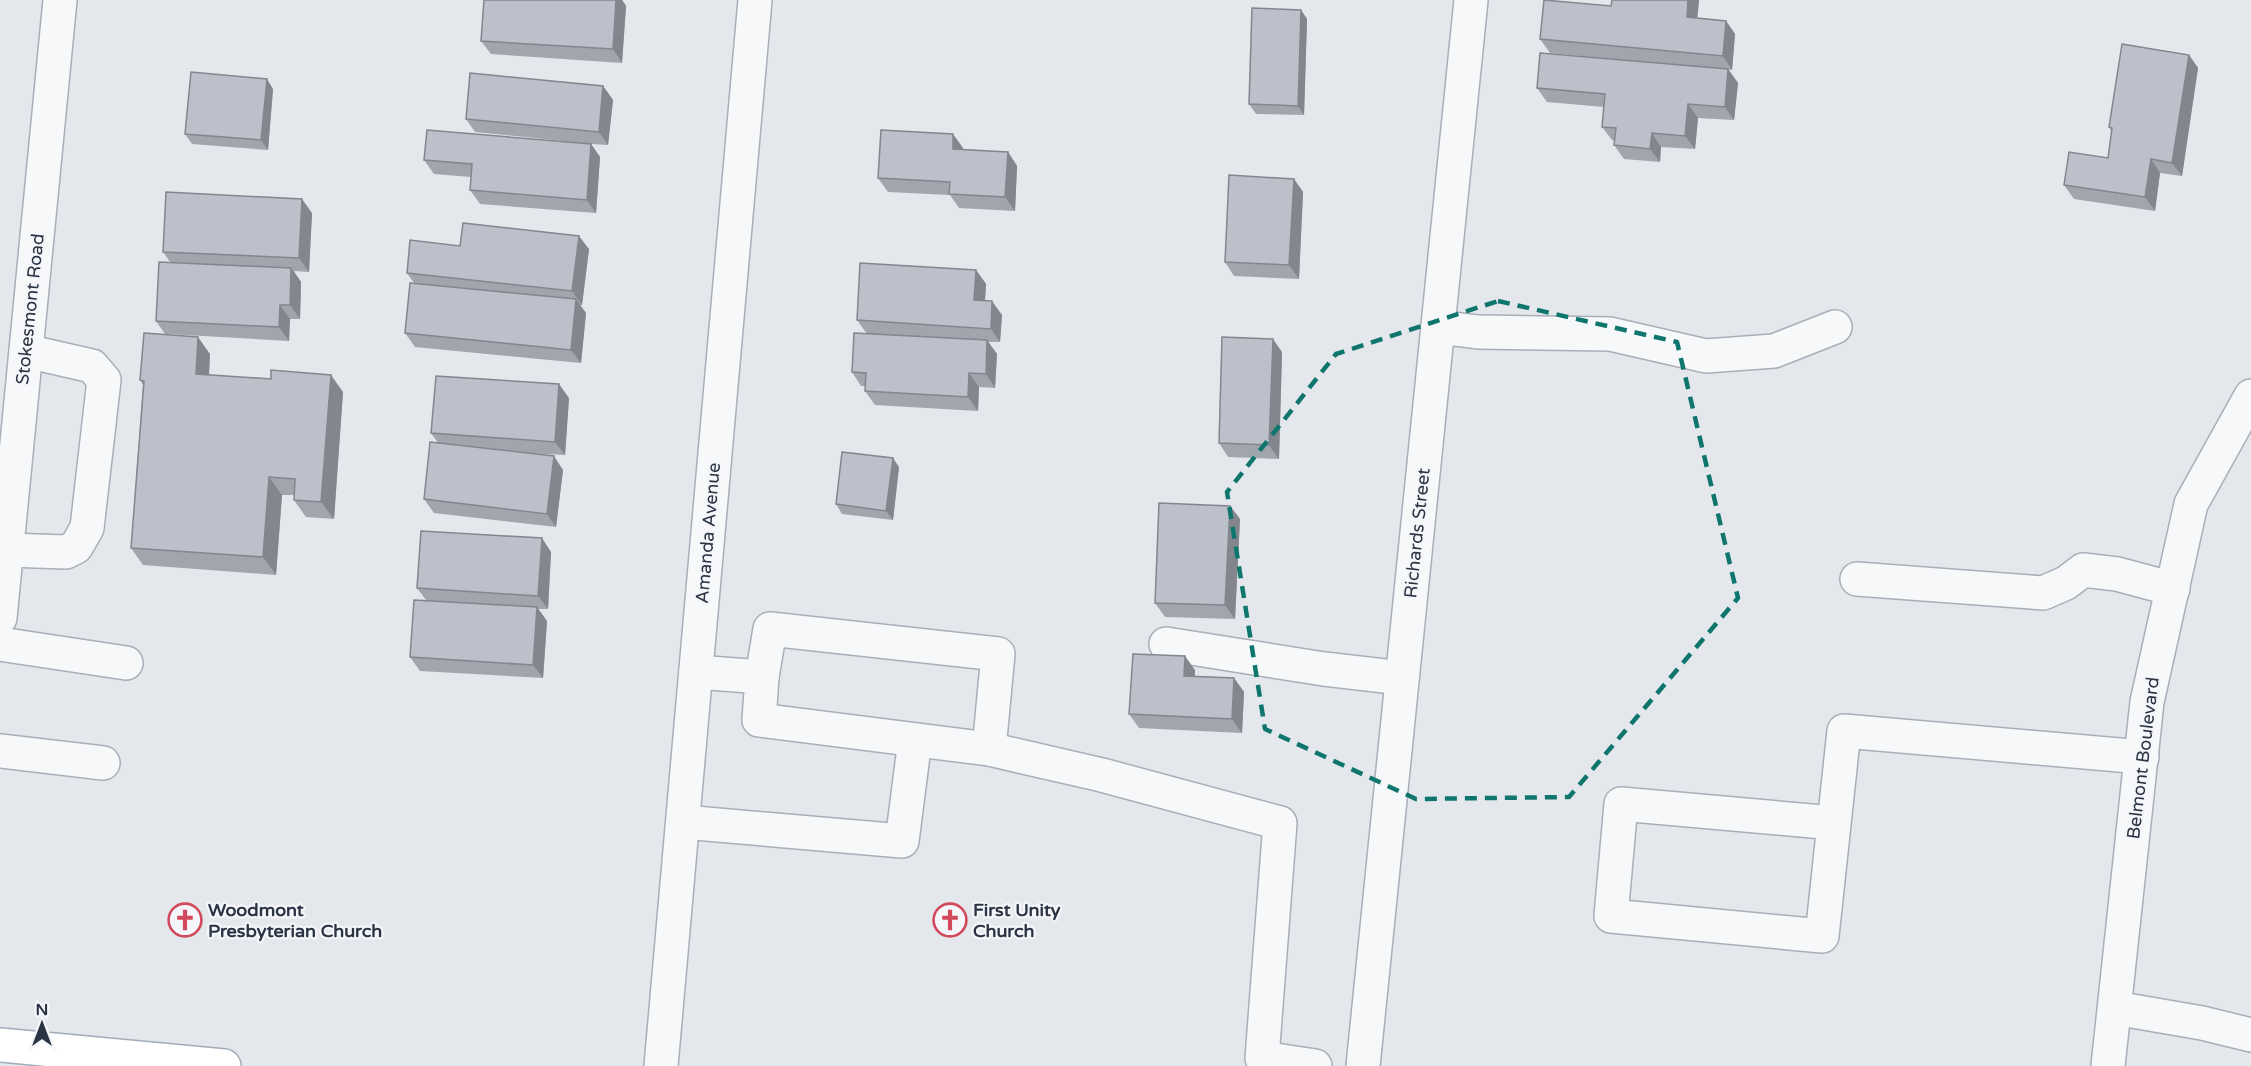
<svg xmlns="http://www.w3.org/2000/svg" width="2251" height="1066" viewBox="0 0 2251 1066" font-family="'Varela Round',sans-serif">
	<rect width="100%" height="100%" fill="#e4e7ec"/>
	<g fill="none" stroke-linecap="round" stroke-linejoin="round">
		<defs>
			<g id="minor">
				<path d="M1438,327L1478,332L1610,334L1706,356L1774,351L1835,327"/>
				<path d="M7,550L66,552L76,547L87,528L104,380L92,366L26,351"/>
				<path d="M1857,579L2043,593L2066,583L2083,570L2117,574L2173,589"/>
				<path d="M0,618L60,0"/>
				<path d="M0,644L126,663"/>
				<path d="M1166,644L1324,669L1402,678"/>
				<path d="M696,672L762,677L759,720L989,749L1102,775L1280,823L1262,1058L1315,1066"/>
				<path d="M762,677L770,629L998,654L989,749"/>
				<path d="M0,751L103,763"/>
				<path d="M683,822L902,841L915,740"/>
				<path d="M1834,823L1621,804L1611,916L1822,936L1844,731L2142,757"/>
				<path d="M2115,1008L2202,1023L2251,1035"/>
				<path d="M661,1066L755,0"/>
				<path d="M1363,1066L1471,0"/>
				<path d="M2108,1066L2147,702L2191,504L2251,396"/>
			</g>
			<path id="major" d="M0,1045L224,1066"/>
		</defs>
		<use href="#minor" stroke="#a9aeb7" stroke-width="36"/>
		<use href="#major" stroke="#a3abb8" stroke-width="36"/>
		<use href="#minor" stroke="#f7f8fa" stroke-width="33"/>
		<use href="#major" stroke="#fff" stroke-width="33"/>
	</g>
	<g fill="#a1a5ae">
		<path d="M484,0H622L626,6L622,63L491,54L481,41Z"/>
		<path d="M1699,0L1697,18L1726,21L1735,34L1732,70L1550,53L1540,39L1611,6Z"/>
		<path d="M1301,10L1307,19L1304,115L1256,114L1249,104Z"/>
		<path d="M2189,55L2198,68L2182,176L2160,173L2155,211L2074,199L2064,185L2108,158L2112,132L2109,127Z"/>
		<path d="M1728,69L1738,83L1734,120L1698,118L1695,149L1661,147L1660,162L1624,159L1614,145L1615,141L1612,140L1602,127L1604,107L1547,102L1537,88Z"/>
		<path d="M603,86L613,100L608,145L591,144L600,157L596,213L480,204L470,190L471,177L434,174L424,160L583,143L475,132L466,119Z"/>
		<path d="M273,89L268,150L192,144L185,134Z"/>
		<path d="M963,148V150L1008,152L1017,166L1015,211L959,208L950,195L888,192L878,178Z"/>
		<path d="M1294,179L1303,192L1299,279L1234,276L1225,262Z"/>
		<path d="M312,213L309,272L294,271L301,282L300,319H290L289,341L167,334L210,354L209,375L343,392L334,519L306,517L294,500V495H282L276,575L143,565L131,548L143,385L140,380L165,334L156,321L170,262L163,252Z"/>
		<path d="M460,246L589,249L582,305H580L586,313L581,363L415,347L405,333L414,283L407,273Z"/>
		<path d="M976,270L986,284L985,301L1002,315L1000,342H988L997,354L995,388L979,387L978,411L875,405L865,391L866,386H861L852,372L867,334L857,320Z"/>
		<path d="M1282,352L1279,459L1228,457L1219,443Z"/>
		<path d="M569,398L565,455L525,453L563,470L556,527L434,513L424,499L438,443L431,433Z"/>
		<path d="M899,467L893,520L842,514L836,504Z"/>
		<path d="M1230,506L1240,519L1235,619L1165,617L1155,603Z"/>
		<path d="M551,552L548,609H538L547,621L543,678L420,671L410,657L426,600L417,588Z"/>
		<path d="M1195,670V676L1234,678L1244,692L1242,733L1139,728L1129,714Z"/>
	</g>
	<g fill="#83868d">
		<path d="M616,0H622L626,6L622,63L613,49Z"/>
		<path d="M1688,0H1699L1696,31L1687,17Z"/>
		<path d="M1301,10L1307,19L1304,115L1298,106Z"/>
		<path d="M1726,21L1735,34L1732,70L1723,56Z"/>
		<path d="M2189,55L2198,68L2182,176L2172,163Z"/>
		<path d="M1728,69L1738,83L1734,120L1725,107Z"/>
		<path d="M267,79L273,89L268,150L261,140Z"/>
		<path d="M603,86L613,100L608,145L599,132Z"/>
		<path d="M1688,104L1698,118L1695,149L1685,136Z"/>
		<path d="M1652,133L1661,147L1660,162L1650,149Z"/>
		<path d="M953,134L963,148L962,163L953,149Z"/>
		<path d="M591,144L600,157L596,213L587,200Z"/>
		<path d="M1008,152L1017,166L1015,211L1005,197Z"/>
		<path d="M2151,159L2160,173L2155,211L2145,197Z"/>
		<path d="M1294,179L1303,192L1299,279L1289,265Z"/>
		<path d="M302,199L312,213L309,272L299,258Z"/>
		<path d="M579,236L589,249L582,305L572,291Z"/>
		<path d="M291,268L301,282L300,319L290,305Z"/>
		<path d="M976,270L986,284L984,314L974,300Z"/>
		<path d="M576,299L586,313L581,363L571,350Z"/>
		<path d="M992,301L1002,315L1000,342L991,329Z"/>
		<path d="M280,305L290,319L289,341L279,327Z"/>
		<path d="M198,337L210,354L208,391L196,374Z"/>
		<path d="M1273,339L1282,352L1279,459L1269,445Z"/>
		<path d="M987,340L997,354L995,388L986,374Z"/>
		<path d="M969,373L979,387L978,411L968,397Z"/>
		<path d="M331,375L343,392L334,519L321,502Z"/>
		<path d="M559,384L569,398L565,455L555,442Z"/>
		<path d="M554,456L563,470L556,527L547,514Z"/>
		<path d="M893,458L899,467L893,520L886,511Z"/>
		<path d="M269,477L282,495L276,575L263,557Z"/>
		<path d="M1230,506L1240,519L1235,619L1225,605Z"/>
		<path d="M542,538L551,552L548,609L538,596Z"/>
		<path d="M537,607L547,621L543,678L533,665Z"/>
		<path d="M1185,656L1195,670L1194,690L1184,676Z"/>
		<path d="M1234,678L1244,692L1242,733L1232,719Z"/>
	</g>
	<g fill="#bbc0ca" stroke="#83868d" stroke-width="1.5">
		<path d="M484,0H616L613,49L481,41Z"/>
		<path d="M1544,0L1611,6L1612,0H1688L1687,17L1726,21L1723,56L1540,39Z"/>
		<path d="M1252,8L1301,10L1298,106L1249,104Z"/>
		<path d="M2122,44L2189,55L2172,163L2151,159L2145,197L2064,185L2069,152L2108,158L2112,128L2109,127Z"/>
		<path d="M1540,53L1728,69L1725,107L1688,104L1685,136L1652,133L1650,149L1614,145L1616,128L1602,127L1605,94L1537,88Z"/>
		<path d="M191,72L267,79L261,140L185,134Z"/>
		<path d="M470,73L603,86L599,132L466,119Z"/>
		<path d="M427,130L591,144L587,200L470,190L472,164L424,160Z"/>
		<path d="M881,130L953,134V149L1008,152L1005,197L949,194L950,182L878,178Z"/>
		<path d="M1229,175L1294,179L1289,265L1225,262Z"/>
		<path d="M166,192L302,199L299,258L163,252Z"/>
		<path d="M463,223L579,236L572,291L407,273L410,240L460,246Z"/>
		<path d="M159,262L291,268L290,305H280L279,327L156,321Z"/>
		<path d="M860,263L976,270L974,300L992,301L991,329L857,320Z"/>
		<path d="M410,283L576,299L571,350L405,333Z"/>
		<path d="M144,333L198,337L196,374L271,379V370L331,375L321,502L294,500L295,479L269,477L263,557L131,548L144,381L140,380Z"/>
		<path d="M854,333L987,340L986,374L969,373L968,397L865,391L866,373L852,372Z"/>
		<path d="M1222,337L1273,339L1269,445L1219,443Z"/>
		<path d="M436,376L559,384L555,442L431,433Z"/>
		<path d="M430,442L554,456L547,514L424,499Z"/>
		<path d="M842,452L893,458L886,511L836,504Z"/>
		<path d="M1159,503L1230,506L1225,605L1155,603Z"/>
		<path d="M421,531L542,538L538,596L417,588Z"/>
		<path d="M414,600L537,607L533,665L410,657Z"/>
		<path d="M1133,654L1185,656L1184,676L1234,678L1232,719L1129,714Z"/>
	</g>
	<path fill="none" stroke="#0f766e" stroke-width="4.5" stroke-dasharray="12 8" stroke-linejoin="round" d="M1498,301L1677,342L1738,598L1569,797L1416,799L1265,729L1227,492L1336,354Z"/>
	<defs>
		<symbol id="church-ring" viewBox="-11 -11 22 22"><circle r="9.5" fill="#f4f6f9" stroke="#d1495b" stroke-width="1.5"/><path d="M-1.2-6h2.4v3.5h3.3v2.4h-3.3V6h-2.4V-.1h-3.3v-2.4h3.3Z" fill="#d1495b"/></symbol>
	</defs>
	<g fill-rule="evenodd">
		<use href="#church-ring" x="166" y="901" width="38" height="38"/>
		<use href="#church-ring" x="931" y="901" width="38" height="38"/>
	</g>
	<g text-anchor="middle" stroke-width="4.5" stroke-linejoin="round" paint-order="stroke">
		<g font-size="18" fill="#2b3445" stroke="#f4f6f9">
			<text transform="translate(30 309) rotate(-84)" y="6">Stokesmont Road</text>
			<text transform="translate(708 533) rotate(-85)" y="6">Amanda Avenue</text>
			<text transform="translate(1417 533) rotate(-84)" y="6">Richards Street</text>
			<text transform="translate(2143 758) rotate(-83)" y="6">Belmont Boulevard</text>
		</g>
		<g font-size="18" font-weight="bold" fill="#2b3445" stroke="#f4f6f9" text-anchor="start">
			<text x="208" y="916">Woodmont<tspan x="208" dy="21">Presbyterian Church</tspan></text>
			<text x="973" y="916">First Unity<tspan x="973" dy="21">Church</tspan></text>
		</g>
	</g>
	<g transform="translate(42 1024)" stroke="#f4f6f9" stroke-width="4.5" paint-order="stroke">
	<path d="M0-4.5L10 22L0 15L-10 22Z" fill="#2b3445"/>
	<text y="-9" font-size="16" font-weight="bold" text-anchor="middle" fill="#2b3445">N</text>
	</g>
</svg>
